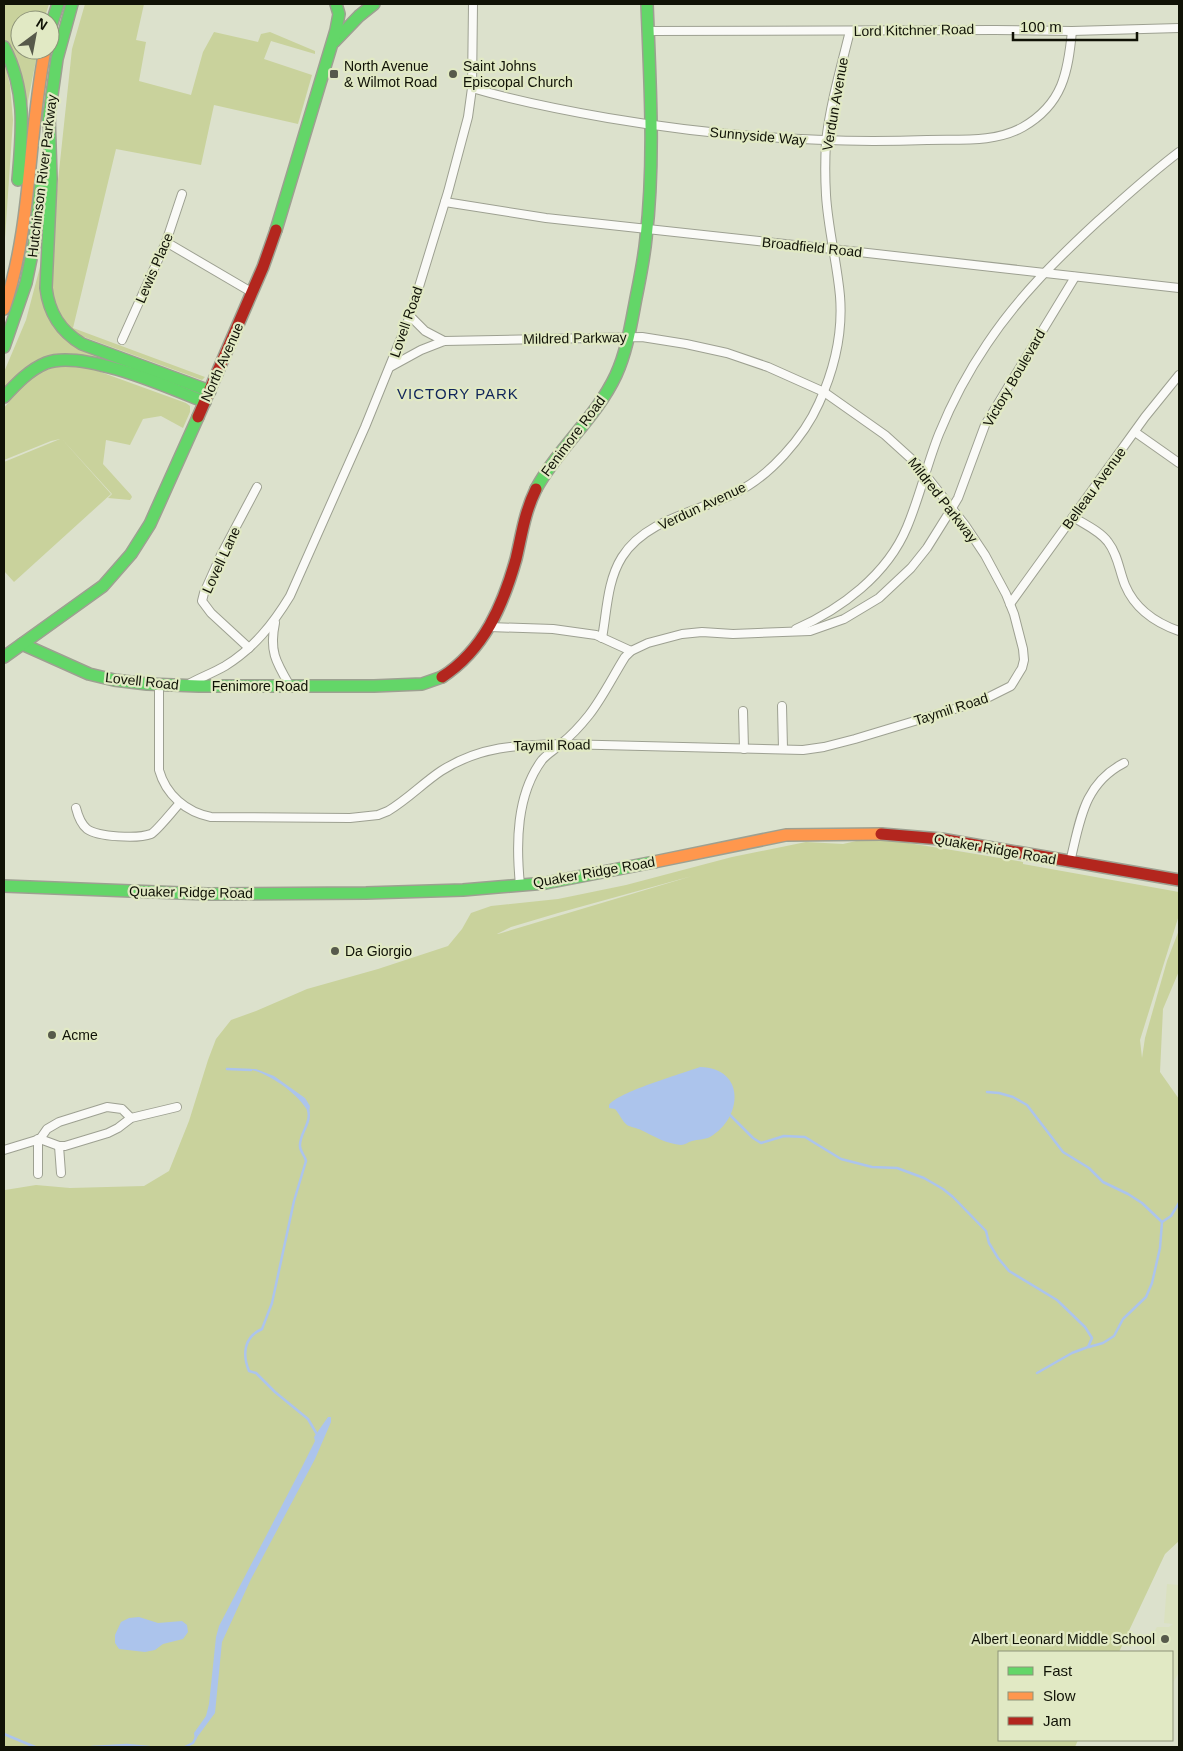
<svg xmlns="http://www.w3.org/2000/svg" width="1183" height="1751" viewBox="0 0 1183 1751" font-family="Arial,sans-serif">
	<rect width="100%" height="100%" fill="#dce1cc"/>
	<path fill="#dae1bf" d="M1167,1584L1179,1585V1675L1178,1674L1172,1684V1652H1139L1140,1650L1143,1651L1157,1627H1169L1173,1624L1164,1623Z"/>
	<g fill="#c9d29c" fill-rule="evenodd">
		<path d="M4,4H49L44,20H20V50H38L27,106L4,42Z"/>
		<path d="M85,4H144L136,40L146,42L139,81L191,95L203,52L214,32L258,42L261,34L270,32L315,51V54L271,41L264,59L312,75L298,124L214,105L201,165L116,149L73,328L205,377L202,380L73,333L54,308L51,283L55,209L72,49Z"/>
		<path d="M4,60L10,85L13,120L4,253Z"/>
		<path d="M40,267L44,307L107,359L68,354L4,390V372L26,320Z"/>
		<path d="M60,366H84L186,403L190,406V412L183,428L161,416L143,419L130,445L106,440L103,464L131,495L132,497L130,500L108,498L112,494L61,438L111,494L14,582L4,571V462L60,439L51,441L4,460V408L24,383L41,371Z"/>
		<path d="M874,837C923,846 973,853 1023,862V864L1179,892V915L1140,1040L1142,1058L1145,1038L1167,961L1179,930V971L1163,1009L1160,1072L1179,1099V1541L1165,1554L1119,1652H999V1740H1078L1075,1747H4V1192L5,1190L36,1185L70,1188L144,1186L169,1171L189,1121L208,1060L216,1039L231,1020L256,1011L307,989L378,969L448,946L462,929L471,913L491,906L558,899L626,885L732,857L806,842L843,844ZM692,876L498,934H497L511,927L558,913Z"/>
	</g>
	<g fill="#acc4ec">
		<path d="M700,1067C746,1068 743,1118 710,1137C704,1140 698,1139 692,1141C688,1142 685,1145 681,1145C667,1144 653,1136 641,1130C637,1128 630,1127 627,1125C622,1121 619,1113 615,1109L609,1108V1105C618,1092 681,1074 700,1067Z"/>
		<path d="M248,1069H256L274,1076L305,1098L310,1106L309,1113C298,1093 269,1073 248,1069Z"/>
		<path d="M328,1417H331V1422L315,1459L251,1579L222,1642L215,1713L195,1740L194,1733L206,1716L209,1704L216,1637L219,1626L302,1467L315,1441L314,1437Z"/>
		<path d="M139,1617L158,1623L182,1621L187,1625L188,1632L183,1639L163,1644L155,1650L145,1652L119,1649L115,1643V1635L121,1622L129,1618Z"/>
	</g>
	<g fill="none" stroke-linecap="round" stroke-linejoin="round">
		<g stroke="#acc4ec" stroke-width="2.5">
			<path d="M227,1069L251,1070"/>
			<path d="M987,1092L999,1093L1013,1097L1027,1105L1063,1152L1089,1168L1103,1182L1128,1194L1142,1203L1162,1222L1160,1248L1152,1283L1146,1297L1123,1319L1114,1336L1103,1343L1089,1347"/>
			<path d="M308,1110C312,1123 299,1134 300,1146C300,1152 305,1155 306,1161L294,1201L272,1303L262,1329C244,1337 242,1354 249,1371L256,1373L275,1392L308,1419L318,1436"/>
			<path d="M730,1115L753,1138L761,1143L784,1136L805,1137L841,1159L872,1167L897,1168L924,1178L943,1189L953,1197L986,1231L989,1243L998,1258L1009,1271L1057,1300L1085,1327L1092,1338L1088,1347L1072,1353L1037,1373"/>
			<path d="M1162,1222L1171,1216L1179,1203"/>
			<path d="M4,1734L35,1747"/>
			<path d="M92,1747L127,1745L149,1747"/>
			<path d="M185,1747L193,1743L196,1737"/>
		</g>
		<defs>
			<g id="street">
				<path d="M648,31L995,30L1072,31L1179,28"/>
				<path d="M472,88C516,101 562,110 608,118C714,136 820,144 927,140C959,139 995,143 1023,127C1063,104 1068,72 1072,31"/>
				<path d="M445,202L546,218L832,249L1179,288"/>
				<path d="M166,242L253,293"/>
				<path d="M410,316L425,331L444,341"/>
				<path d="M122,340L166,242L182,194"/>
				<path d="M1135,432L1179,463"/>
				<path d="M1073,517C1084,524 1100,531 1108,542C1118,555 1119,570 1125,585C1135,609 1156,623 1179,631"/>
				<path d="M1010,604L1145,417L1179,375"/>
				<path d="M275,623C269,651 276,662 290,686"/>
				<path d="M489,627L553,629L596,635L631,651L648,643L682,634L702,632L733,634L810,631L844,619L879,598L911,568L927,548L952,508L958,498L985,425L1075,277"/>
				<path d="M796,629C841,609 887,575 907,527C920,496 927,464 939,434C952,402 968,372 987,344C1018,297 1058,258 1098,221C1125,197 1151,173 1179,152"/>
				<path d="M602,638C607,611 607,581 622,557C646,519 698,512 735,493C769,477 804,437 819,403C834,370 843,333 840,296C837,262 828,229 826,195C825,178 825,160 826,142C830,105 841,67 850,31"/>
				<path d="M249,648L211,613L202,601L204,593L221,555L257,487"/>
				<path d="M159,684V770C166,795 186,812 211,817L350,818L378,815L388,811C408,799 423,783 441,771C480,746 517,745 561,744L803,750L824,747L855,739L981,701L1011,686L1022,668L1024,660L1023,649L1014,614L1006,594L985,555L965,525L917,464L885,435L824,392L768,367L727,353L686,344L642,337L444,341L421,350L390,367"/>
				<path d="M187,685C199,678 213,673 225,666C254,648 273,624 290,596L365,427L410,316L448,192L468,117L472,88L473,4"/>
				<path d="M782,706L783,749"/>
				<path d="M743,711L744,749"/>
				<path d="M76,808C78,816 81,824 87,829C98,837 138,839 151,834C157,831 174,809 180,803"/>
				<path d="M1070,862C1080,822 1083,784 1124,763"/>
				<path d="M520,885C516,844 516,795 542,760C548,753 556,749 562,743C572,735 581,725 589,715C603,697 613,676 625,657L631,651"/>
				<path d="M40,1139L59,1146H65L108,1133L118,1128L131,1118L177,1107"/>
				<path d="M59,1146L61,1173"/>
				<path d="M4,1150L40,1139L47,1129L59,1122L107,1107L122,1109L131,1118"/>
				<path d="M38,1174V1139"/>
			</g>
			<g id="fast">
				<path d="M50,29L58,4"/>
				<path d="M334,42L359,16L374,4"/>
				<path d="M4,47C27,91 22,133 18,180"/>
				<path d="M49,113L51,179L46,288C49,313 60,331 82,344L210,391"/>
				<path d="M48,123L57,59L72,4"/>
				<path d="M276,230L336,30L339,14L336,4"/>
				<path d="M4,347L26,283L34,244L42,176"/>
				<path d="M4,397C16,384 29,370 46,363C82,349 168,387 205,402"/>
				<path d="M536,489C558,448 596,418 616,375C627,351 631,324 636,298C640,278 644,259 646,238C655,161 650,82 647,4"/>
				<path d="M22,644L89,674L114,680L147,684L199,686H374L422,684L442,677"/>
				<path d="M4,657L103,586L131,554L150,524L198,417"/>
				<path d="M4,886L207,894L366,893L463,890L546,883L654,862"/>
			</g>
			<g id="slow">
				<path d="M4,309C32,226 28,135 45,50"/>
				<path d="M654,862L786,835L881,834"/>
			</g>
			<g id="jam">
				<path d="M198,417L263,267L276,230"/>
				<path d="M442,677C484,650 503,605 516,559C522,534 524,514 536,489"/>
				<path d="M881,834L941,839L1179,880"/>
			</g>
		</defs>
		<use href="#street" stroke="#9da091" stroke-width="10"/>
		<use href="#fast" stroke="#9da091" stroke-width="14"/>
		<use href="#slow" stroke="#9da091" stroke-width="14"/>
		<use href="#jam" stroke="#9da091" stroke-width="14"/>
		<use href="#street" stroke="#fafaf7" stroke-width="8"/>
		<use href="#fast" stroke="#63d668" stroke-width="11"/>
		<use href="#slow" stroke="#ff974d" stroke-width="11"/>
		<use href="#jam" stroke="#b3261e" stroke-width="11"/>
	</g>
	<g fill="#575a4b" stroke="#e1e9c4" stroke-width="2">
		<rect x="329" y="69" width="10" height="10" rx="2.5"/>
		<circle cx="453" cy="74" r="5"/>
		<circle cx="335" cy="951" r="5"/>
		<circle cx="52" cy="1035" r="5"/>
		<circle cx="1165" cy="1639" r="5"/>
	</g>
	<g text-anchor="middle" stroke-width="4.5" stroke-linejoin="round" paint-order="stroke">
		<g font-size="14" fill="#101206" stroke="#e1e9c4">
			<text transform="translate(914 30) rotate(-1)" y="5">Lord Kitchner Road</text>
			<text transform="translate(835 104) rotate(-80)" y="5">Verdun Avenue</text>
			<text transform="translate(758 136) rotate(5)" y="5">Sunnyside Way</text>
			<text transform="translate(42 176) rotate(-83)" y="5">Hutchinson River Parkway</text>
			<text transform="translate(812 247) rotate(6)" y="5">Broadfield Road</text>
			<text transform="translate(154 268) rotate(-67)" y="5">Lewis Place</text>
			<text transform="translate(406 322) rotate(-71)" y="5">Lovell Road</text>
			<text transform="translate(575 338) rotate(-1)" y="5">Mildred Parkway</text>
			<text transform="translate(222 362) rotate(-66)" y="5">North Avenue</text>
			<text transform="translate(1014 378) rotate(-60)" y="5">Victory Boulevard</text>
			<text transform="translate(573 436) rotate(-53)" y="5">Fenimore Road</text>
			<text transform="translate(1094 488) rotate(-54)" y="5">Belleau Avenue</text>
			<text transform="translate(943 500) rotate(52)" y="5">Mildred Parkway</text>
			<text transform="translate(702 506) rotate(-25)" y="5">Verdun Avenue</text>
			<text transform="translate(221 560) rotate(-65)" y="5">Lovell Lane</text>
			<text transform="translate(142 681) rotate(6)" y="5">Lovell Road</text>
			<text x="260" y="691">Fenimore Road</text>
			<text transform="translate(951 709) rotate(-18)" y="5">Taymil Road</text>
			<text transform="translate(552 745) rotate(-1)" y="5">Taymil Road</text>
			<text transform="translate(995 849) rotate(10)" y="5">Quaker Ridge Road</text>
			<text transform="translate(594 872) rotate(-10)" y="5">Quaker Ridge Road</text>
			<text transform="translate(191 892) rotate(1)" y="5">Quaker Ridge Road</text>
		</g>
		<g font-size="14" fill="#101206" stroke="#e1e9c4" text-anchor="start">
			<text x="344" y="71">North Avenue<tspan x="344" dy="16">&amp; Wilmot Road</tspan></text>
			<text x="463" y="71">Saint Johns<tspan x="463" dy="16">Episcopal Church</tspan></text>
			<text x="345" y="956">Da Giorgio</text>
			<text x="62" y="1040">Acme</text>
			<text x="1155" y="1644" text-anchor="end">Albert Leonard Middle School</text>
		</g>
		<g font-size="15" letter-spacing="1" fill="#0f245a" stroke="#e1e9c4">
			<text x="458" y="399">VICTORY PARK</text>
		</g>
	</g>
	<rect width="1183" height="1751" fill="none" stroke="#101206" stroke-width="10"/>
	<rect x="998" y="1651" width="175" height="90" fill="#e1e9c4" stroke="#8d9378"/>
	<rect x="1008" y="1667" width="25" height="8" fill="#63d668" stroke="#8d9378"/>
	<text x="1043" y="1676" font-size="15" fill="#101206">Fast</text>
	<rect x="1008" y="1692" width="25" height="8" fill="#ff974d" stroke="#8d9378"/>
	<text x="1043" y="1701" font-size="15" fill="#101206">Slow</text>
	<rect x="1008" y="1717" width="25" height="8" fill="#b3261e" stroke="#8d9378"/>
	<text x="1043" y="1726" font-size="15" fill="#101206">Jam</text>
	<g transform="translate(35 35) rotate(32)"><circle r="24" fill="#e1e9c4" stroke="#8d9378"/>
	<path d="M0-4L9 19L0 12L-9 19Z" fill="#575a4b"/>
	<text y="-8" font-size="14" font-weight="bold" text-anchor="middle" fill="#101206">N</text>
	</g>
	<path d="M1013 32v8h124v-8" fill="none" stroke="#101206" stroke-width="2.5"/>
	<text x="1020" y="32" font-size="15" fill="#101206" stroke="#e1e9c4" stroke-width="4" paint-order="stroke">100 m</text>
</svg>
